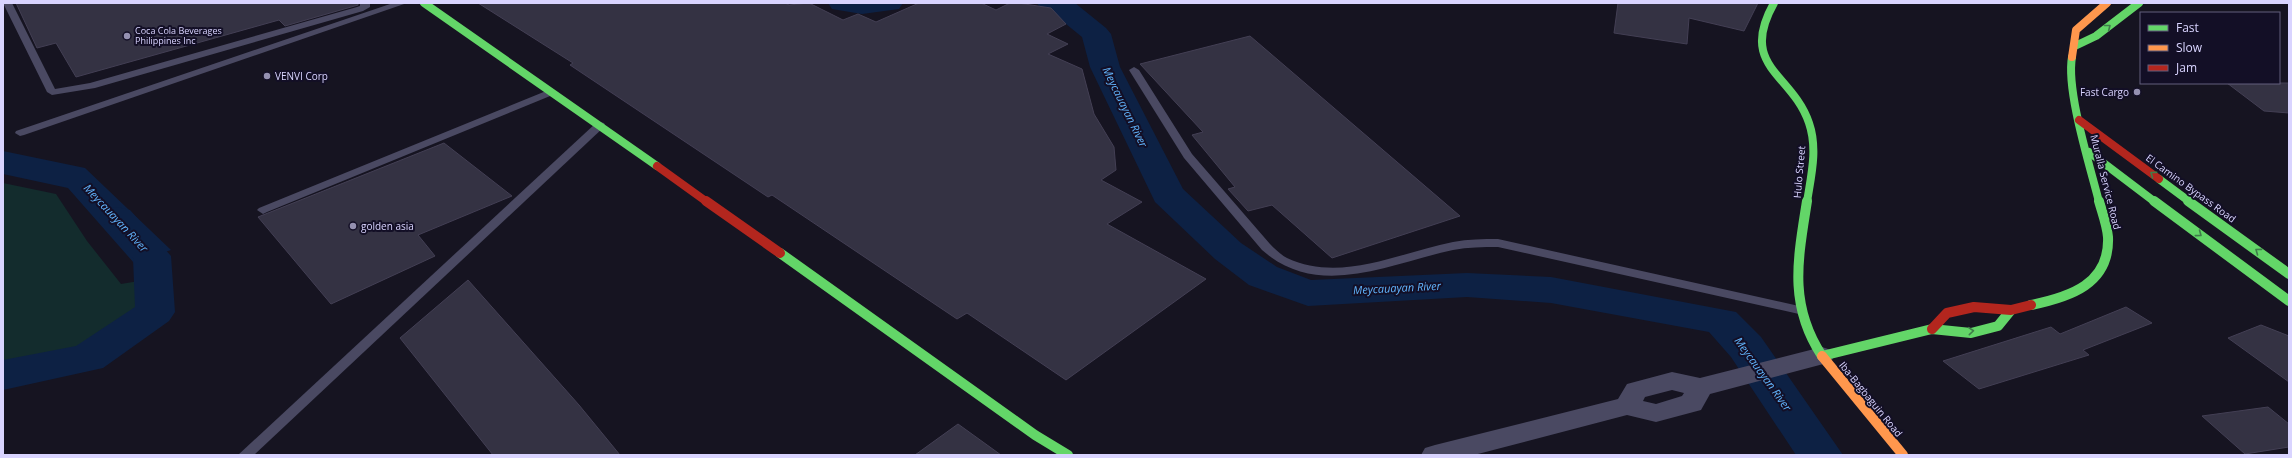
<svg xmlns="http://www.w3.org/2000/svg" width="2292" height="458" viewBox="0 0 2292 458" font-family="'Open Sans',sans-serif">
	<rect width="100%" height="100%" fill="#161421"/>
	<path fill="#132c2d" d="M3,183L56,194L87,241L121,284L139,281L141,314L85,352L3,367Z"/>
	<path fill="#0d2144" d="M3,151L85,168L171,250L134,263L68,188L3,174Z"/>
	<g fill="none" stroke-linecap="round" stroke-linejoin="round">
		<g fill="#0d2144" fill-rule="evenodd">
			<path d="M828,3H903L899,9L862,14L832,9Z"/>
			<path d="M1037,3H1075L1106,28L1111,34L1120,67L1183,189L1241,243L1277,267L1311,280L1467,273L1551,277L1736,312L1761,337L1843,455H1796L1731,357L1709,332L1551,303L1467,297L1308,306L1249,285L1215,259L1155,202L1090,67L1082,37L1050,11L1041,9Z"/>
			<path d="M117,207L130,210L171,256L175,312L169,321L103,368L3,390V360L76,346L135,307L133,258L99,218L104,210Z"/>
		</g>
	</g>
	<g fill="#343243" stroke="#433f54">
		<path d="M16,3H358V5L285,26L279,20L76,77L56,43L37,48Z"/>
		<path d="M478,3H785L789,5L809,3L843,20L858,14L876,22L919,3H981L996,10L1010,3H1018L1051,8L1066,24L1047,34L1068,44L1048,54L1082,69L1094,114L1114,147L1116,170L1101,180L1142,202L1107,224L1206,279L1066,380L967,313L957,319L772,195L768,197L570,65L573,63Z"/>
		<path d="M1618,3H1758L1744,31L1689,18L1687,44L1614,33Z"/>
		<path d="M1250,36L1460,216L1332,258L1272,205L1248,211L1228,189L1235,187L1192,135L1203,132L1140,64Z"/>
		<path d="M2227,83H2289V113L2264,111Z"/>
		<path d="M444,143L512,196L418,235L435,256L331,304L258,217Z"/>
		<path d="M468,280L579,405L620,455H493L400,338Z"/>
		<path d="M2126,307L2152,323L2083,350L2089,355L1979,389L1943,361L2051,327L2060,334Z"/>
		<path d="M2261,325L2289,336V382L2228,338Z"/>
		<path d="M2268,407L2289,424V447L2245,454L2202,416Z"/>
		<path d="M958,424L1001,455H915Z"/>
	</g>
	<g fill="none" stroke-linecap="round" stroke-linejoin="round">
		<g fill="#4a4962" fill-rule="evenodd">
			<path d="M3,3H12L55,89L90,83L357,7L360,6V3H370V7L363,11L95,88L52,95L47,92Z"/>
			<path d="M393,3H407L24,135L20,136L15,133L16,131Z"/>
			<path d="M1134,67L1139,70L1192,154L1270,244C1275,249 1281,255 1287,258C1341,283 1398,253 1453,242C1468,239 1483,239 1498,239L1799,306L1806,310L1799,314L1498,247C1483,247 1468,247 1453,250C1388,264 1319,300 1262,250L1184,158L1129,70Z"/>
			<path d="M551,89L556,92L555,94L267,212L263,214L257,210L259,208Z"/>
			<path d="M600,122L604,123L605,125L604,127L254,455H238L596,123Z"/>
		</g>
		<path fill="#4a4962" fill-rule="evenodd" d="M1822,347L1831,350L1834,356L1831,362L1710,394L1701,410L1656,422L1627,415L1474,455H1421L1425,448L1435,445L1618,399L1627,384L1672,372L1700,378ZM1672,390L1684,393L1682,396L1656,404L1643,401L1645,397Z"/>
		<g stroke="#63d668" stroke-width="8">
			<path d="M424,3L657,166"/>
			<path d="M1774,3C1738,67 1792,73 1809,123C1818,149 1811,176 1807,202"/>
			<path d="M2075,46L2096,36L2139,3"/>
			<path d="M2072,57C2066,91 2090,166 2099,202"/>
			<path d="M2089,152L2155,202"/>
			<path d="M2159,179L2190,202"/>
		</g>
		<g stroke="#63d668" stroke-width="10">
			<path d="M1807,201C1798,259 1788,304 1822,356"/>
			<path d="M2154,201L2289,301"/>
			<path d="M2188,201L2289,274"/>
			<path d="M780,253L1035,435L1068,455"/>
			<path d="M2031,305C2070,297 2110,284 2108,237C2107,225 2102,212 2099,201"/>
			<path d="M1822,356L1932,329L1971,333L1998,326L2011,310"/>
		</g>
		<path stroke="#ff974d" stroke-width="8" d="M2072,57L2076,30L2107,3"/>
		<path stroke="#ff974d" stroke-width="10" d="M1822,356L1903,455"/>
		<g stroke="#b3261e" stroke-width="8">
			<path d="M2079,120L2159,179"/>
			<path d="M657,166L707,202"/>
		</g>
		<g stroke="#b3261e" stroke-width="10">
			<path d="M706,201L780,253"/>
			<path d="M1932,329L1947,313L1974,307L2011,310L2031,305"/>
		</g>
	</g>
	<defs><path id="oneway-chevron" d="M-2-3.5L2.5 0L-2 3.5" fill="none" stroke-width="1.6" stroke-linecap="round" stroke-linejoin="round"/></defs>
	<g stroke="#3f7c4a">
		<use href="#oneway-chevron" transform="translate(2108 27) rotate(-38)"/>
		<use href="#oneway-chevron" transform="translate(2153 174) rotate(-144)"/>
		<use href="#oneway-chevron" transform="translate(2199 234) rotate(37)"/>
		<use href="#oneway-chevron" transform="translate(2258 251) rotate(-144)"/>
		<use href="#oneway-chevron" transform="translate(1971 331) rotate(-5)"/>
	</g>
	<g fill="#9591b1" stroke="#130f26" stroke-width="1.5">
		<circle cx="127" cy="36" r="4"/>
		<circle cx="267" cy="76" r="4"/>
		<circle cx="2137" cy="92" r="4"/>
		<circle cx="353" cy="226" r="4"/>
	</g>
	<g text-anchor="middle" stroke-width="4" stroke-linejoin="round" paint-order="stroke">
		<g font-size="9" fill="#d9d4ff" stroke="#130f26" text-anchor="start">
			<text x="135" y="34">Coca Cola Beverages<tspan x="135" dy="10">Philippines Inc</tspan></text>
		</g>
		<g font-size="10" fill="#d9d4ff" stroke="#130f26" text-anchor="start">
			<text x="275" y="80">VENVI Corp</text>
			<text x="2129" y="96" text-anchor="end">Fast Cargo</text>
			<text x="361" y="230">golden asia</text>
		</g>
		<g font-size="10" fill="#d9d4ff" stroke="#130f26">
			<text transform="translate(1799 172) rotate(-85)" y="4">Hulo Street</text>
			<text transform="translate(2106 182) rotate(76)" y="4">Muralla Service Road</text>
			<text transform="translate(2191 188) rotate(36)" y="4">El Camino Bypass Road</text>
			<text transform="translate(1871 399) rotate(51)" y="4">Iba-Bagbaguin Road</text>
		</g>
		<g font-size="11" font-style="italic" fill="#62b6ff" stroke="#130f26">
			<text transform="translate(1125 107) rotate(64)" y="4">Meycauayan River</text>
			<text transform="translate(116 218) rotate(47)" y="4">Meycauayan River</text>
			<text transform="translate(1397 288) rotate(-3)" y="4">Meycauayan River</text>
			<text transform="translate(1763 374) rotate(54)" y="4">Meycauayan River</text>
		</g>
	</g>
	<rect width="2292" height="458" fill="none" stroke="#d9d4ff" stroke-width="8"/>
	<rect x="2140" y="12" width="140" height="72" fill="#130f26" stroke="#625e7d"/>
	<rect x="2148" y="25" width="20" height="6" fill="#63d668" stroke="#625e7d"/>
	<text x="2176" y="32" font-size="12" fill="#d9d4ff">Fast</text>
	<rect x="2148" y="45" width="20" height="6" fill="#ff974d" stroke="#625e7d"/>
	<text x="2176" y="52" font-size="12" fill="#d9d4ff">Slow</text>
	<rect x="2148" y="65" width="20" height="6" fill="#b3261e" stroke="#625e7d"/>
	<text x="2176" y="72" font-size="12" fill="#d9d4ff">Jam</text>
</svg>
